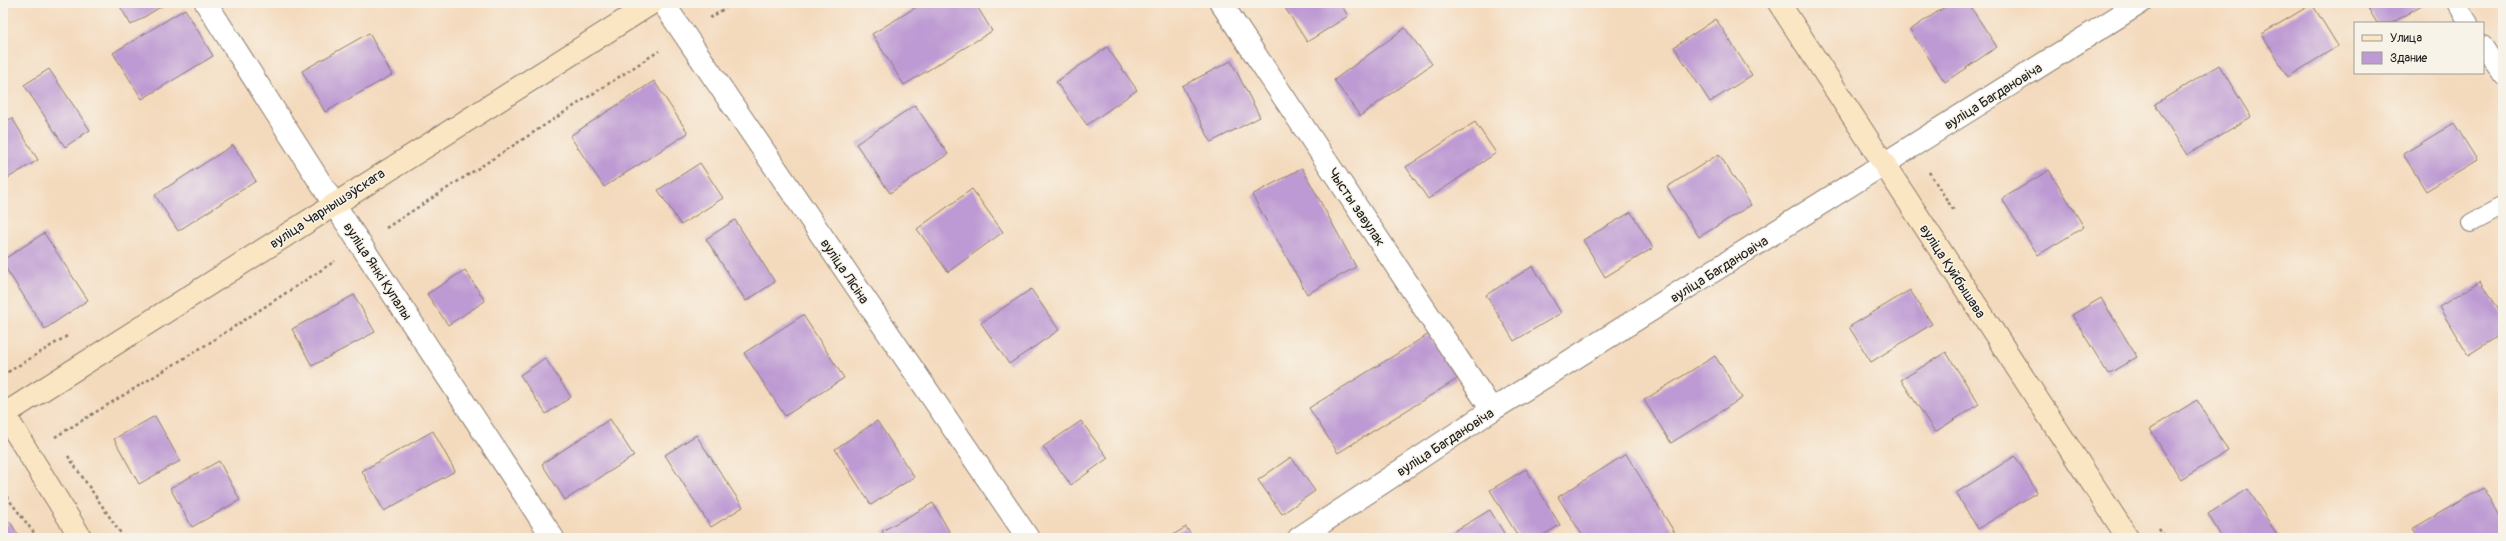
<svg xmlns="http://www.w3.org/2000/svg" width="2506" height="541" viewBox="0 0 2506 541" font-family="Pangolin,sans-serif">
	<rect width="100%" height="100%" fill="#f7f3e8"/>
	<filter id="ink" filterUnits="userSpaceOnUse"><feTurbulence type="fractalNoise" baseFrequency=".025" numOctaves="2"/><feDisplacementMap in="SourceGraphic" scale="8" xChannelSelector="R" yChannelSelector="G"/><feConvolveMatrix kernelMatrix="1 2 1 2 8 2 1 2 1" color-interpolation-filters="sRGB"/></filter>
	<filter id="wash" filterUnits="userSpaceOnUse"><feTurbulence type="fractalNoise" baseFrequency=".012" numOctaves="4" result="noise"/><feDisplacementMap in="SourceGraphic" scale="16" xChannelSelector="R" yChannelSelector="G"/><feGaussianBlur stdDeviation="0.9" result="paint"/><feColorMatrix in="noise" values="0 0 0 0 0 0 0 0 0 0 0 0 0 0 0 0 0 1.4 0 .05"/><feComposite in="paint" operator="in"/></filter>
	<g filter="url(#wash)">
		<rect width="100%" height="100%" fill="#f4dabd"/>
		<g id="blocks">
			<g fill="#bd9ad3">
				<path d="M118,3H167L131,25Z"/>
				<path d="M923,3H975L992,31L904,85L872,34Z"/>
				<path d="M1282,3H1340L1348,16L1307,42Z"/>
				<path d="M1951,3H1968L1997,47L1945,82L1910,30Z"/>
				<path d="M2365,3H2425L2392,23H2377Z"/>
				<path d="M2312,4L2338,46L2288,77L2262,34Z"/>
				<path d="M185,9L213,56L142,99L113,53Z"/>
				<path d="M1716,19L1752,75L1710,102L1674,47Z"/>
				<path d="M1405,28L1432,64L1360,116L1334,80Z"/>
				<path d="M369,33L392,75L325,112L302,71Z"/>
				<path d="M1107,47L1137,90L1087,125L1056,82Z"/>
				<path d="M1231,61L1260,117L1211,142L1182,86Z"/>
				<path d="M2219,65L2251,117L2187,155L2155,104Z"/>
				<path d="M49,69L90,130L65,147L24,85Z"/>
				<path d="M654,81L688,133L604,187L570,136Z"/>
				<path d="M915,105L948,154L890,193L856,144Z"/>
				<path d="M12,118L38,160L3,181V123Z"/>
				<path d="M1475,122L1496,153L1428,199L1406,167Z"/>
				<path d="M2454,123L2477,160L2426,191L2403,154Z"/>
				<path d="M233,145L256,181L178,231L155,195Z"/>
				<path d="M1719,154L1751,205L1699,237L1667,187Z"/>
				<path d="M700,163L723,198L681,225L658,190Z"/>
				<path d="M1302,168L1356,267L1307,294L1252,195Z"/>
				<path d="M2049,170L2084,227L2038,255L2002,199Z"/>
				<path d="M972,189L1003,232L948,272L917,229Z"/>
				<path d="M1631,212L1653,248L1605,277L1583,240Z"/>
				<path d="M735,220L775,282L746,301L706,239Z"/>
				<path d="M44,233L88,300L45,329L3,264V260Z"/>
				<path d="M1533,266L1561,313L1514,341L1486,295Z"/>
				<path d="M465,270L485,301L448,325L427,294Z"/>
				<path d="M2481,281L2503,317V333L2468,355L2439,307Z"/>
				<path d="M1031,289L1059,330L1009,364L981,323Z"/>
				<path d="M1910,290L1932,324L1871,362L1849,327Z"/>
				<path d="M354,295L375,332L312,366L292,329Z"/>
				<path d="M2101,298L2137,357L2108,374L2072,315Z"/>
				<path d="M803,315L844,378L785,416L744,353Z"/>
				<path d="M1429,334L1457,379L1338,453L1309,408Z"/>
				<path d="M1946,352L1979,404L1935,432L1901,380Z"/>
				<path d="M1715,356L1742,398L1671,443L1644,400Z"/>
				<path d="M545,358L571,397L546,414L520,375Z"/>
				<path d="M2197,400L2228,451L2181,480L2150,429Z"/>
				<path d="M155,416L180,461L139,484L114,439Z"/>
				<path d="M610,419L634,456L565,500L542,464Z"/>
				<path d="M877,421L914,477L871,505L835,449Z"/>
				<path d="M1081,421L1108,458L1071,485L1043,447Z"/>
				<path d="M433,431L455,471L384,511L362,471Z"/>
				<path d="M696,435L743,507L711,527L665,455Z"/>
				<path d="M1626,454L1678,538H1584L1558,497Z"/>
				<path d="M2015,456L2037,492L1978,529L1956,493Z"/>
				<path d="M1291,457L1315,491L1282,514L1258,480Z"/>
				<path d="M219,461L240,500L192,527L170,488Z"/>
				<path d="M1526,469L1560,525L1538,538H1519L1490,490Z"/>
				<path d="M2483,488L2503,522V538H2417L2412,529Z"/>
				<path d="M2248,489L2279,538H2222L2208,514Z"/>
				<path d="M933,503L953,538H886L882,531Z"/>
				<path d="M1490,510L1507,538H1443Z"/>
				<path d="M10,522L20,538H3V527Z"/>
				<path d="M1186,527L1193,538H1168Z"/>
			</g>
		</g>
	</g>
	<g filter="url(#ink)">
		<use href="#blocks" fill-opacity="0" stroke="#887b6c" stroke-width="1"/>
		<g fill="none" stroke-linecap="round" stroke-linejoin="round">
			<defs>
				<g id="lane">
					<path d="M2456,3L2469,23"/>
					<path d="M2483,45L2503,76"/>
					<path d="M2471,223L2503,206"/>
				</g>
				<g id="street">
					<path d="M206,3L334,204L553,538"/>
					<path d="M663,3L1028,538"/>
					<path d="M1221,3L1492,410"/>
					<path d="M1299,538L1492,410L2140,3"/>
				</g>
				<g id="secondary">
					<path d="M1779,3L2128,538"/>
					<path d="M3,412L81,538"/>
					<path d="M3,415L652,3"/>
				</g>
			</defs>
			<use href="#lane" stroke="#887b6c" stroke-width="20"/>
			<use href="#street" stroke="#887b6c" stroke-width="24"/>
			<use href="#secondary" stroke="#887b6c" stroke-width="24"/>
			<g stroke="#887b6c" stroke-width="2.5" stroke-dasharray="3 3" stroke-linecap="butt">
				<path d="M710,18L733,3"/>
				<path d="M1929,172L1954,211"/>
				<path d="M386,228L659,51"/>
				<path d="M3,367L8,372"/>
				<path d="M8,372L67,336"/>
				<path d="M55,437L209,343L335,261"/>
				<path d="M68,456L124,538"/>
				<path d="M3,492L38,538"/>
				<path d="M2158,528L2165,538"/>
			</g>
			<use href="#lane" stroke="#fff" stroke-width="18"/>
			<use href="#street" stroke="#fff" stroke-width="22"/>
			<use href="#secondary" stroke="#fbe6c4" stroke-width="22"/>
		</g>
	</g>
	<g text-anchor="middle" stroke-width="3" stroke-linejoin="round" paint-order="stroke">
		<g font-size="14" fill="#1c1c1c" stroke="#f7f3e8">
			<text transform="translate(1993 96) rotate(-32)" y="5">вуліца Багдановіча</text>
			<text transform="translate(1357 207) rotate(56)" y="5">Чысты завулак</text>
			<text transform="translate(327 208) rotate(-33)" y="5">вуліца Чарнышэўскага</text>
			<text transform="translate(1719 269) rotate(-32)" y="5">вуліца Багдановіча</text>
			<text transform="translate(378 271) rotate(57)" y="5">вуліца Янкі Купалы</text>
			<text transform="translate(845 271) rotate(56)" y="5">вуліца Лісіна</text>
			<text transform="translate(1953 271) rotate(57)" y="5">вуліца Куйбышава</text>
			<text transform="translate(1445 442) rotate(-33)" y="5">вуліца Багдановіча</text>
		</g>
	</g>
	<rect width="2506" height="541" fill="none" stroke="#f7f3e8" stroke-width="16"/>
	<rect x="2354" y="22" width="130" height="52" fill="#f7f3e8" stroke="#9f9d96"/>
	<rect x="2362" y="35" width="20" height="6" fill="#fbe6c4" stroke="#9f9d96"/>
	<text x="2390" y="42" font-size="12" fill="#1c1c1c">Улица</text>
	<rect x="2362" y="52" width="20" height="12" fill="#bd9ad3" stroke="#9f9d96"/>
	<text x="2390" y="62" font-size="12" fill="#1c1c1c">Здание</text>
</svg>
